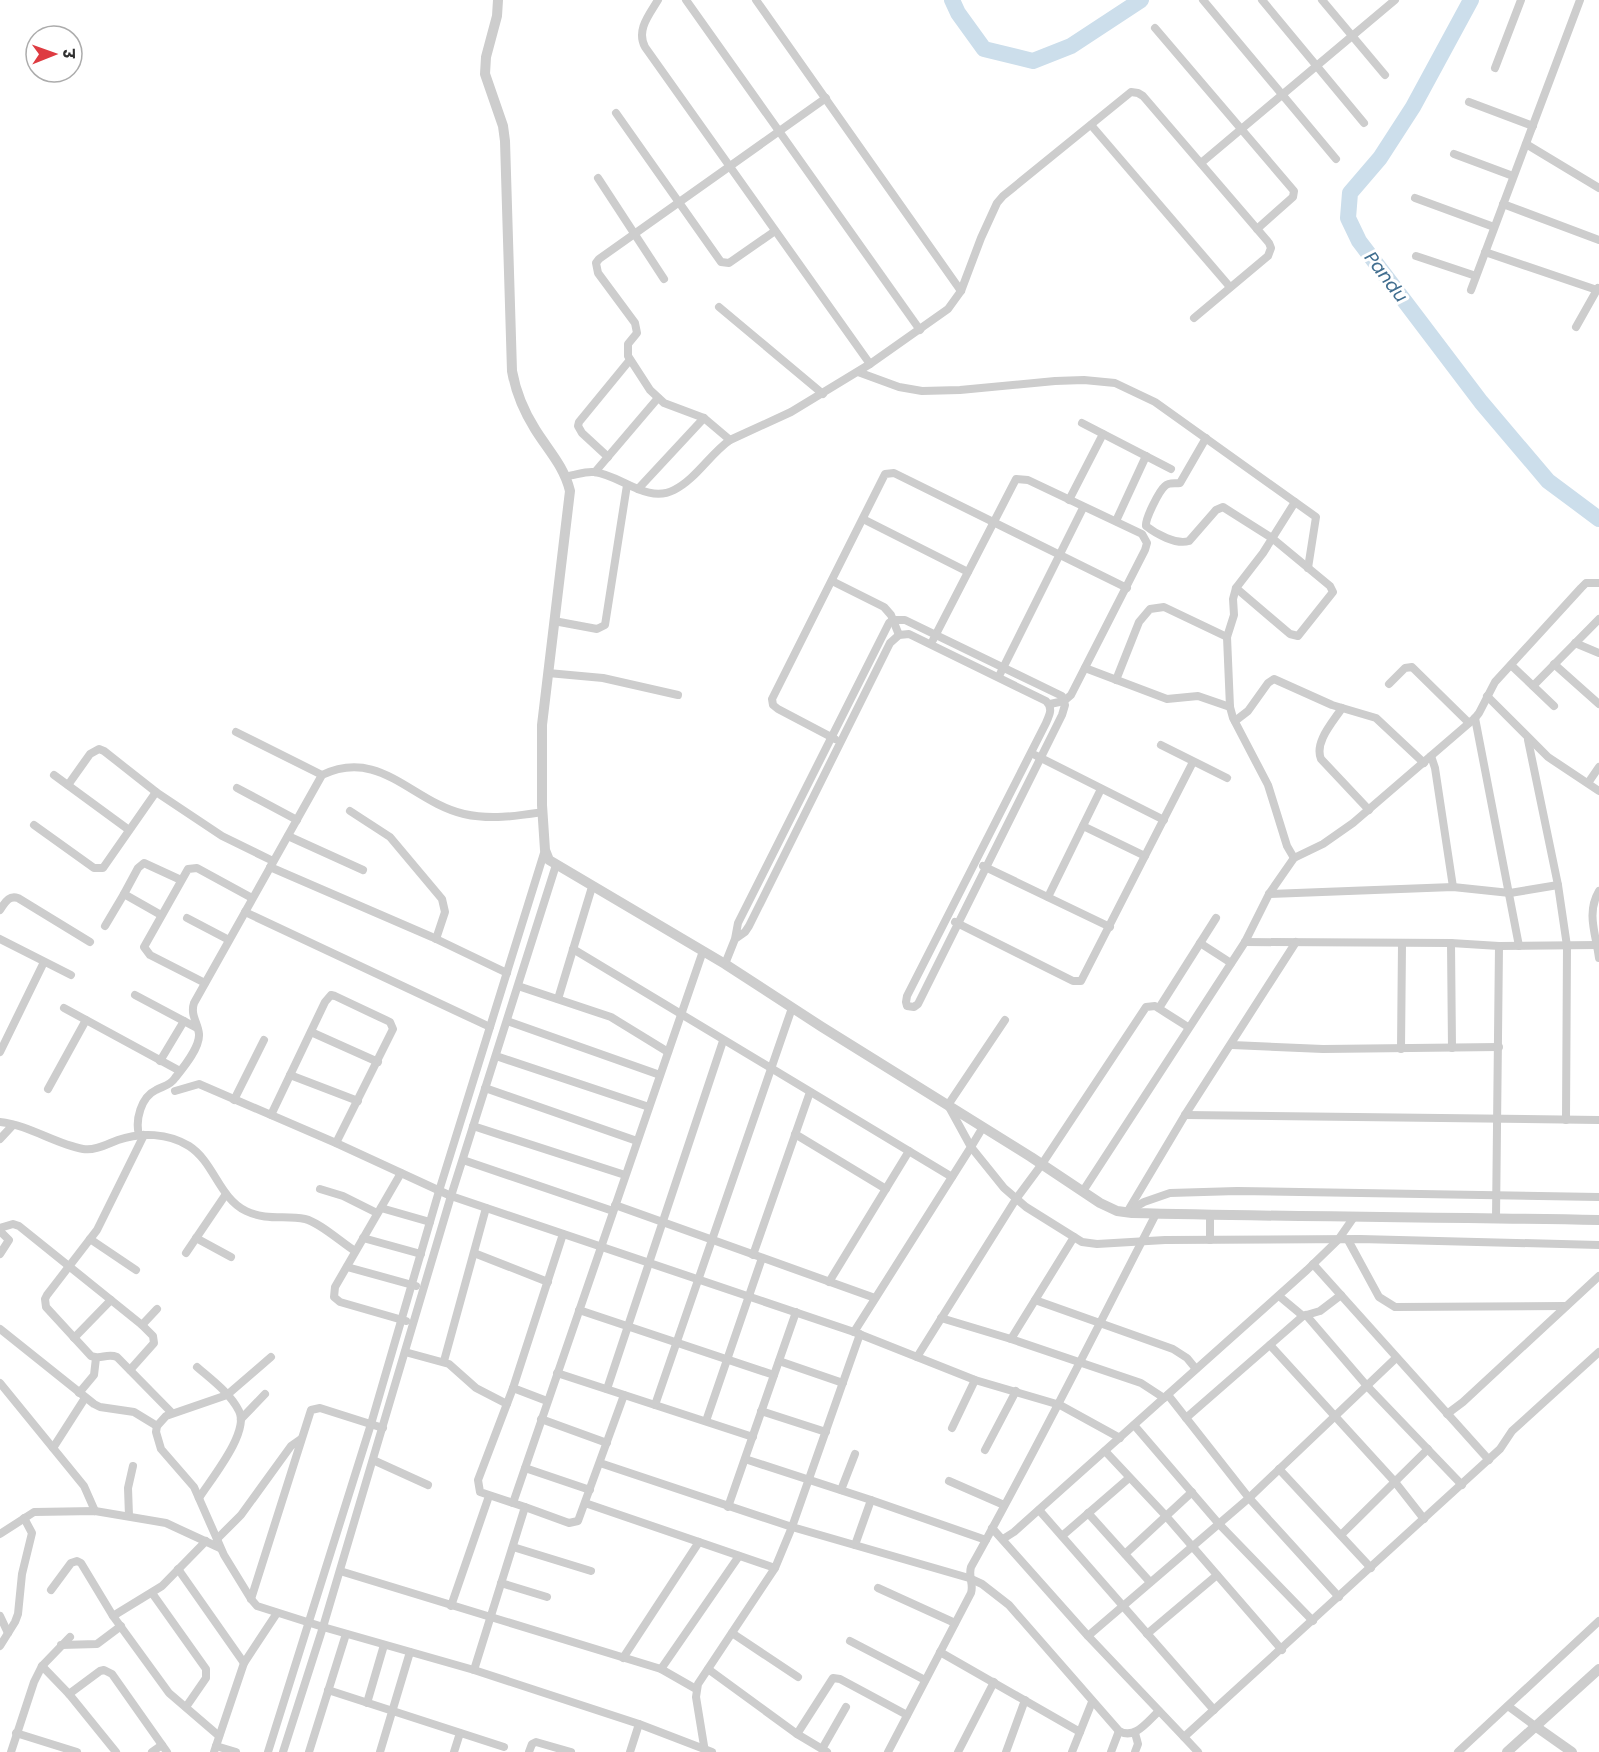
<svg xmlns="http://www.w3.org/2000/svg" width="1599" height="1752" viewBox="0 0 1599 1752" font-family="Poppins,'Noto Sans Devanagari',sans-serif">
	<rect width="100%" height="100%" fill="#fff"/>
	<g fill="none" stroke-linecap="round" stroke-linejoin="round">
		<g stroke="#ccdeeb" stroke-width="16">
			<path d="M952,0L958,13L984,49L1033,61L1071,46L1141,0"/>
			<path d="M1471,0L1413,107L1380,158L1350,193L1348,218L1359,241L1481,402L1548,481L1599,519"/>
		</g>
		<g stroke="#cdcdcd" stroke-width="8">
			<path d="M658,0C649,15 636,30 645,47L870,364"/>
			<path d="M686,0L920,330"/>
			<path d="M756,0L961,291"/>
			<path d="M1203,0L1336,159"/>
			<path d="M1262,0L1364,123"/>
			<path d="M1322,0L1385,75"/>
			<path d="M1155,28L1294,191L1293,197L1257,229"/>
			<path d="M1495,68L1521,0"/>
			<path d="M1469,102L1533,126"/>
			<path d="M616,113L721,262L729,263L775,231"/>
			<path d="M1091,125L1230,287"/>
			<path d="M1526,144L1599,188"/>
			<path d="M1454,154L1513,176"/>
			<path d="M1201,163L1395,0"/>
			<path d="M598,178L664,279"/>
			<path d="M1415,198L1494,227"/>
			<path d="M1503,204L1599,240"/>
			<path d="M1485,252L1597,290"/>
			<path d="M1416,256L1476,276"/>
			<path d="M1471,290L1580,0"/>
			<path d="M719,307L823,394"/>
			<path d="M1576,327L1598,288"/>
			<path d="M858,372L899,387L922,391L960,390L1055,381L1084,380L1115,383L1155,402L1295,502L1263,553L1236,588L1233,599L1234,615L1227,637L1230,707L1233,718L1268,785L1287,846L1294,858"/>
			<path d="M1082,423L1171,469"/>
			<path d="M1206,438L1180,483C1175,484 1169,482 1165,486C1159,491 1145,519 1146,526C1156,534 1176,545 1189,541L1216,510L1223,507L1272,538L1330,586L1333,592L1298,636L1290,634L1236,588"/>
			<path d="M730,440L704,418L664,403L650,390L628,356V344L637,333L635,323L598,273L596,263L599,259L826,98"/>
			<path d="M608,457L582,433L578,426L579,422L629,361"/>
			<path d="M595,472L658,398"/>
			<path d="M567,476C576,475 585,471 594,472C621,475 647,504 674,490C696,479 710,454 730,440L791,412L870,364L948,309L961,291L981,238L997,203L1003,196L1131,92L1138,93L1143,96L1269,243L1271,248L1268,256L1194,318"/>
			<path d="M638,489L704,418"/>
			<path d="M1069,500L1103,434"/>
			<path d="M1295,502L1316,517L1308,568"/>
			<path d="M863,519L968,572"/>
			<path d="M1116,521L1146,456"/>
			<path d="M832,581L884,607L891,615L899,635"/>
			<path d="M554,621L597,629L605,625L627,485"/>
			<path d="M933,640L1016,479L1028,480L1142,534L1147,543L1145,550L1071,695L1064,701L1050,704"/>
			<path d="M1575,643L1599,653"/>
			<path d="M1554,664L1599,704"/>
			<path d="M1511,665L1554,706"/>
			<path d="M1085,668L1167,699L1198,696L1230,707"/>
			<path d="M548,673L603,678L678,695"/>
			<path d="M1000,674L1083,508"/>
			<path d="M1116,680L1139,622L1150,609L1164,607L1227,637"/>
			<path d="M1389,684L1405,668L1412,667L1469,723"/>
			<path d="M1533,686L1599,619"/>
			<path d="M1487,696L1548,757L1599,791"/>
			<path d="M1342,708C1333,722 1314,742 1321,759L1369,810"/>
			<path d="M1475,718L1519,946"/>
			<path d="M1235,721L1248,711L1268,683L1274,679L1332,705L1376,718L1424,763"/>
			<path d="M236,732L322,775"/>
			<path d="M835,739L778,709L773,705L772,699L885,474L894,473L1127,588"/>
			<path d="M1528,740L1558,885L1567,946L1566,1120"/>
			<path d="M1161,745L1227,778"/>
			<path d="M1035,755L1164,820"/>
			<path d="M1431,756L1435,768L1453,887"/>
			<path d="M54,775L129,830"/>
			<path d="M1588,783L1599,767"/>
			<path d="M68,785L90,754L99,749L104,751L156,792"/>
			<path d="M237,788L297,820"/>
			<path d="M350,811L390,837L442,899L445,912L436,939"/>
			<path d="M34,825L94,868H103L156,792L222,836L273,861"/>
			<path d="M1083,826L1145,856"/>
			<path d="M288,836L363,870"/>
			<path d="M983,866L1110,927"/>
			<path d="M270,867L432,937L507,973"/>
			<path d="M1599,891C1586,913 1596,934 1599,958"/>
			<path d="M124,894L138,868L144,863L181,880"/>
			<path d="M1269,894L1453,887L1510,893L1558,885"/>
			<path d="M1048,897L1101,789"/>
			<path d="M0,910C5,903 8,895 18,898L90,942"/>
			<path d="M245,912L490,1027"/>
			<path d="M187,918L229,940"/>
			<path d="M955,922L1073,981H1081L1193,762"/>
			<path d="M105,926L124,894L161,915"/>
			<path d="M0,939L71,975"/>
			<path d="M1245,942L1451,943L1499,946L1597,945"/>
			<path d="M1200,943L1231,963"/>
			<path d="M1451,943L1452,1048"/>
			<path d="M573,949L952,1177"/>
			<path d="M725,964L735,939L738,923L889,623L893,620H905L1062,696L1065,705L1062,715L918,1004L914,1007L907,1006L906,1002L907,996L1046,723C1050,714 1053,708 1046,701L909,634L899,635L890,643L749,926L745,932L735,939"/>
			<path d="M205,983L150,955L144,947L188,869L197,868L252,898"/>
			<path d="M518,986L611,1017L668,1052"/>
			<path d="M135,995L197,1028"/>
			<path d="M558,999L592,887"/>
			<path d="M64,1008L180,1071"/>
			<path d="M1159,1008L1216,918"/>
			<path d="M1005,1020L948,1105L971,1147L854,1332L975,1380L1060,1405L1120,1438"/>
			<path d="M507,1021L660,1075"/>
			<path d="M311,1032L378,1062"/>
			<path d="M1232,1045L1323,1049L1499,1047"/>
			<path d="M1401,1049L1402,944"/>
			<path d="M0,1052L44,962"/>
			<path d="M496,1056L649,1107"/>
			<path d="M160,1061L184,1021"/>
			<path d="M290,1075L358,1101"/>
			<path d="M485,1088L637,1141"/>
			<path d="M48,1089L86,1020"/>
			<path d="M175,1091L199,1084L336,1143L451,1196L854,1332"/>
			<path d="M234,1100L264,1040"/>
			<path d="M271,1115L325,1002L331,995L335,996L390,1022L393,1029L336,1143"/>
			<path d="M1185,1115L1599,1120"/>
			<path d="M0,1122C29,1125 55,1144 83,1149C95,1151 107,1144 118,1140C141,1132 168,1133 189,1146C214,1162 219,1198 246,1211C267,1221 285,1215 305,1219C319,1222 342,1243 355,1251"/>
			<path d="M473,1126L625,1175"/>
			<path d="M983,1127L971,1147L1004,1188L1026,1207L1082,1242L1097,1244L1165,1240L1360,1239L1599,1245"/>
			<path d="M795,1134L886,1189"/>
			<path d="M139,1135C135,1120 141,1097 156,1090C163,1086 170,1086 175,1078C183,1068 200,1048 199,1034C198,1023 190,1015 194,1003L322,775C380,747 412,802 464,814C491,820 516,816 543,812"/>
			<path d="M144,1135L97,1230L47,1295L45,1299L46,1307L91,1356C100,1360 107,1353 117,1357L172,1413"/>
			<path d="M0,1139L13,1125"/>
			<path d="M463,1160L613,1211"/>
			<path d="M401,1173L335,1287L334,1297L340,1302L406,1321"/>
			<path d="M320,1189L343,1196L377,1213"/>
			<path d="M1083,1191L1245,942L1269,894L1294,858L1323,844L1353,823L1475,718L1479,713L1495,682L1581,588L1586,583H1599"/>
			<path d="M615,1205L875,1298"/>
			<path d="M381,1208L430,1222"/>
			<path d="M1129,1209L1185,1115L1296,942"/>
			<path d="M1127,1212L1144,1202L1170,1193L1237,1191L1599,1197"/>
			<path d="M1496,1218L1499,946"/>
			<path d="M0,1228L13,1224L19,1226L111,1300"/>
			<path d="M0,1231L9,1240L0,1254"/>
			<path d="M196,1238L231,1257"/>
			<path d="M363,1238L421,1254"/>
			<path d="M90,1239L136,1270"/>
			<path d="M1210,1240V1215"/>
			<path d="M1348,1240L1379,1297L1395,1307L1566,1306"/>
			<path d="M186,1253L226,1194"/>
			<path d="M474,1253L548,1282"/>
			<path d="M753,1255L810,1092"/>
			<path d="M1313,1264L1489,1460"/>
			<path d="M347,1267L416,1286"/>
			<path d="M829,1282L909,1151"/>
			<path d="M1279,1296L1303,1316"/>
			<path d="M1035,1300L1173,1349L1187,1358L1196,1369"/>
			<path d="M579,1310L774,1375"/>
			<path d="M1306,1315L1367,1386L1462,1485"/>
			<path d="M941,1318L1011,1339L1074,1237"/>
			<path d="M0,1329L94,1404L100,1407L134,1412L157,1426"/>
			<path d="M74,1338L111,1300L142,1325"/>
			<path d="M1011,1339L1141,1383L1164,1398"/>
			<path d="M1270,1345L1395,1482L1424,1519"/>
			<path d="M405,1352L449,1364L476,1388L507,1404"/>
			<path d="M271,1357L227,1395L166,1416L157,1426L156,1432L161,1449L194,1487L224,1555L251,1599L257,1606L323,1627L474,1670L639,1724L712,1752"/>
			<path d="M917,1357L1016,1199L1042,1164L1146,1007L1155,1006L1188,1027"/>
			<path d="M444,1361L486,1208"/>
			<path d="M779,1361L843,1383"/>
			<path d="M197,1367C212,1380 230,1393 239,1411C250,1432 211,1479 199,1498"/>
			<path d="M130,1370L154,1343L153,1336L142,1325L157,1309"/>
			<path d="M557,1373L753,1437"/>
			<path d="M0,1383L84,1486L95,1511"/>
			<path d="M513,1388L547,1401"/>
			<path d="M607,1389L723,1041"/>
			<path d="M79,1393L94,1375L96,1358"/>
			<path d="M1168,1395L1249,1498L1339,1597"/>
			<path d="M655,1405L792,1008"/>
			<path d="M761,1411L826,1432"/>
			<path d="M1447,1414L1463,1402L1599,1276"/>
			<path d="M1186,1418L1303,1316L1320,1311L1341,1295"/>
			<path d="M241,1419L265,1394"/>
			<path d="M541,1419L607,1443"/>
			<path d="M706,1421L762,1258"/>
			<path d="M1134,1425L1219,1524L1313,1621"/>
			<path d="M952,1428L975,1380"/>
			<path d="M53,1448L85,1398"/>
			<path d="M985,1450L1016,1391"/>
			<path d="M1105,1451L1166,1516L1282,1650"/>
			<path d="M745,1459L871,1500L986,1540"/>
			<path d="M373,1460L428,1485"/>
			<path d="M600,1463L792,1527L969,1578L982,1584L1009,1605L1119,1731C1135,1740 1147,1722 1159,1711"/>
			<path d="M525,1468L590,1490"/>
			<path d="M1279,1469L1371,1568"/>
			<path d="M949,1481L1004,1505"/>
			<path d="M841,1490L855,1454"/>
			<path d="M513,1503L480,1492L478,1480L513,1388L563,1234"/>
			<path d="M585,1503L775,1568"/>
			<path d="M525,1507L569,1523L578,1521L624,1395"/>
			<path d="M728,1507L796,1312"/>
			<path d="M1039,1510L1214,1710"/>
			<path d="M1088,1513L1150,1582"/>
			<path d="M129,1516L128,1488L133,1466"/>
			<path d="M992,1528L1088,1636L1184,1737L1500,1449L1512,1431L1599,1352"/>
			<path d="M0,1534L34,1512L95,1511L166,1523L220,1548"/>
			<path d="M1341,1535L1428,1449"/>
			<path d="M1062,1536L1129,1478"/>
			<path d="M217,1539L241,1515L291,1446L301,1439"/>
			<path d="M1003,1539L1014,1532L1307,1270L1338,1240L1354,1217"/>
			<path d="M855,1545L871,1500"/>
			<path d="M513,1547L591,1571"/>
			<path d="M1125,1554L1192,1492"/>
			<path d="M178,1569L244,1663"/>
			<path d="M340,1571L661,1669L696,1689"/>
			<path d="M501,1583L547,1597"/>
			<path d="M878,1588L955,1623"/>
			<path d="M51,1590L71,1563L77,1561L81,1563L113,1616L162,1586L206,1541"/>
			<path d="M152,1593L206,1669V1678L186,1707"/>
			<path d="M251,1599L311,1410L320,1408L383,1428"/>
			<path d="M451,1606L489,1496"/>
			<path d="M0,1616L8,1633"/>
			<path d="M113,1616L169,1693L219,1736"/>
			<path d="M732,1633L798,1677"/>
			<path d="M1147,1634L1217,1575"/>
			<path d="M1088,1636L1249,1498L1396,1358"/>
			<path d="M850,1641L925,1680"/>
			<path d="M61,1645L97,1644L121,1626"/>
			<path d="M0,1646L15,1622L18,1614L22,1574L32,1533L24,1518"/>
			<path d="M940,1652L1080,1732"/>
			<path d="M623,1658L699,1542"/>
			<path d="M42,1666L69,1694L116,1752"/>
			<path d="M661,1669L739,1556"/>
			<path d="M708,1669L797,1734"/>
			<path d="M474,1670L525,1507L513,1503L703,951"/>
			<path d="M328,1690L504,1747"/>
			<path d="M69,1694L100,1671L104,1670L112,1674L167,1752"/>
			<path d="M367,1703L384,1645"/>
			<path d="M1508,1706L1535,1726"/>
			<path d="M16,1733L77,1752"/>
			<path d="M1135,1733L1138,1744L1135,1752"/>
			<path d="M1184,1737L1198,1752"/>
			<path d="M216,1746L236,1752"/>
			<path d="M822,1749L846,1707"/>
			<path d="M11,1752L34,1682L42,1666L70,1637"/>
			<path d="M152,1752L162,1745"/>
			<path d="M214,1752L244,1663L277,1613"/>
			<path d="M268,1752L371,1424L439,1191L545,850"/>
			<path d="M283,1752L323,1627L451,1196L556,865"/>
			<path d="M309,1752L346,1634"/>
			<path d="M380,1752L410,1652"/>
			<path d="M454,1752L460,1733"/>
			<path d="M529,1752L532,1744L536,1742L571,1752"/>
			<path d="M630,1752L639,1724"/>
			<path d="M705,1752L696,1697L698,1684L775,1568L792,1527L860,1334"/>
			<path d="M827,1752L797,1734L833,1678L840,1679L907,1715"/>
			<path d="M888,1752L971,1593C974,1584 968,1577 971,1567C1036,1451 1095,1332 1156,1214"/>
			<path d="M958,1752L994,1682"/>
			<path d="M1006,1752L1025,1700"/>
			<path d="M1072,1752L1092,1702"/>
			<path d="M1111,1752L1119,1731"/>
			<path d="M1458,1752L1599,1621"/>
		</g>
		<g stroke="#cdcdcd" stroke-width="10">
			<path d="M498,0L497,16L486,57L485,74L503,126L505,141L512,371C516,393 523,410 535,429C548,450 564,466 570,491L542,725V805L545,850L549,860L725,964L822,1027L1031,1157L1100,1203L1117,1211L1132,1213C1288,1217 1443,1217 1599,1220"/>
			<path d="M1535,1726L1572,1752"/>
			<path d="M1507,1752L1599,1669"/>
		</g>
	</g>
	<g text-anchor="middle" stroke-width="6" stroke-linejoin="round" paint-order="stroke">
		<g font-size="18" font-style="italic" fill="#416e8f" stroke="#fff">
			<text transform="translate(1386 277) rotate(53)" y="6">Pandu</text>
		</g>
	</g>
	<g transform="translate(54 54) rotate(89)"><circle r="28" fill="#ffffff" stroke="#acacac" stroke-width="1.5"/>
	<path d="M0-4.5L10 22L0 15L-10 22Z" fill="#de3b41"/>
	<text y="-9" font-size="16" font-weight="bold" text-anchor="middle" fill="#303030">उ</text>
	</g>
</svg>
